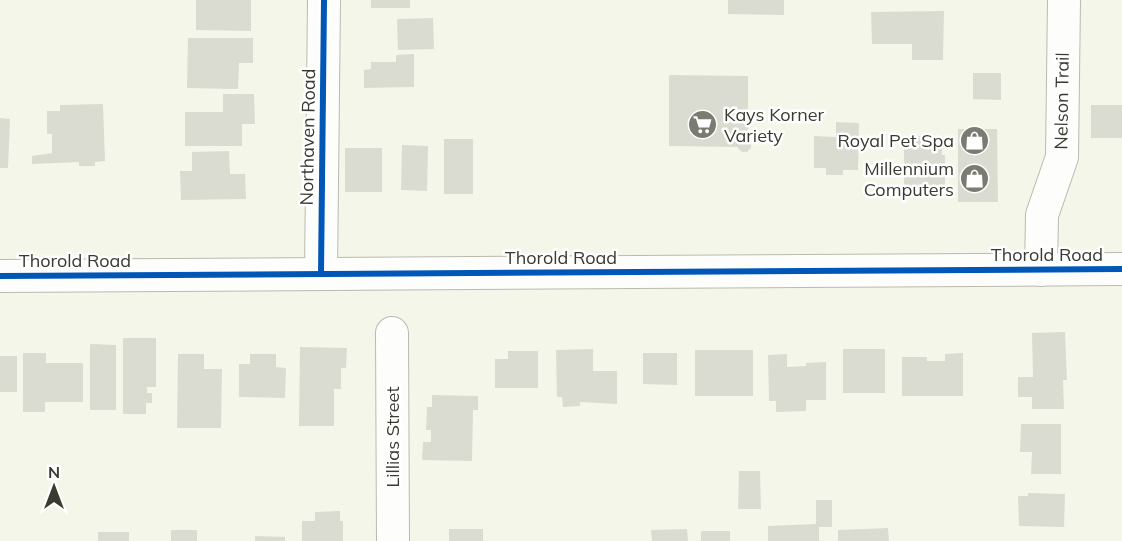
<svg xmlns="http://www.w3.org/2000/svg" width="1122" height="541" viewBox="0 0 1122 541" font-family="Mulish,sans-serif">
	<rect width="100%" height="100%" fill="#f4f6e9"/>
	<g fill="#dadcd1">
		<path d="M196,0H251V31L196,30Z"/>
		<rect x="371" y="0" width="39" height="8"/>
		<path d="M728,0H784V15L728,14Z"/>
		<path d="M944,11L943,60H912V44H872L871,12Z"/>
		<path d="M433,18L434,49L398,50L397,19Z"/>
		<path d="M188,38H253V63H239L238,89L187,88Z"/>
		<path d="M414,54V87L364,88V70L371,69V62H396V55Z"/>
		<path d="M973,73H1001V100L973,99Z"/>
		<path d="M669,75L748,76V139L751,142V148L747,152H742L737,147L669,146Z"/>
		<path d="M223,94H254L255,124H242V146H185V112H223Z"/>
		<path d="M103,104L105,161L95,162V166H79V162L32,164V156L52,153V134H47V111H60V105Z"/>
		<rect x="1091" y="105" width="31" height="33"/>
		<path d="M0,118L10,119L8,168H0Z"/>
		<path d="M836,122L859,123L858,170H843V175H826V168H814V136L836,137Z"/>
		<path d="M958,129H997L998,202H958Z"/>
		<path d="M904,136H942V155H945V188L904,189Z"/>
		<rect x="444" y="139" width="29" height="55"/>
		<path d="M402,145L428,146L427,191L401,190Z"/>
		<rect x="345" y="148" width="37" height="44"/>
		<path d="M229,151L230,174H245L246,199L181,200L180,171H192V152Z"/>
		<path d="M1065,332L1067,380H1063L1064,409H1032V397H1018V377H1033L1032,333Z"/>
		<path d="M123,338H156V387H147V393H152V403H146V414H123Z"/>
		<path d="M90,344L116,345V410H90Z"/>
		<path d="M300,347L347,348L346,368H341V389H334V426H299Z"/>
		<path d="M593,349V371H617V404L580,402V406L563,407L562,397H557L556,350Z"/>
		<rect x="843" y="349" width="42" height="44"/>
		<rect x="695" y="350" width="58" height="46"/>
		<path d="M508,351H538V388H495V359H508Z"/>
		<path d="M23,353H46V363H83V402H45V412H23Z"/>
		<path d="M643,353H677V385L643,384Z"/>
		<path d="M963,353V396H902V357H927V361H945V354Z"/>
		<path d="M178,354H204V369H222L221,428H177Z"/>
		<path d="M250,354H276V367L286,368L285,398L239,397V364H250Z"/>
		<path d="M787,354V367L806,366V363L826,362V400H806V411L776,412V401H769L768,355Z"/>
		<rect x="0" y="356" width="17" height="36"/>
		<path d="M432,395L478,396V410H473L472,461L422,460L423,442H431V430H426L427,407H432Z"/>
		<path d="M1021,424H1061V474H1031L1032,452H1020Z"/>
		<path d="M739,471H760L761,509H738Z"/>
		<path d="M1028,493L1065,494L1064,527L1019,526L1018,496H1028Z"/>
		<path d="M816,500H832V527H819V541H768V526L816,524Z"/>
		<path d="M340,511V521H343V541H302V521H315V512Z"/>
		<path d="M888,528L889,541H838V530Z"/>
		<rect x="449" y="529" width="34" height="12"/>
		<path d="M687,529L688,541H652L651,530Z"/>
		<rect x="171" y="530" width="26" height="11"/>
		<rect x="701" y="531" width="29" height="10"/>
		<rect x="98" y="532" width="31" height="9"/>
		<path d="M255,536L285,537V541H255Z"/>
	</g>
	<g fill="none" stroke-linecap="round" stroke-linejoin="round">
		<defs>
			<g id="minor">
				<path d="M1041,270L1042,215L1062,157L1064,0"/>
				<path d="M321,274L324,0"/>
				<path d="M0,276L1122,269"/>
				<path d="M392,333L393,541"/>
			</g>
		</defs>
		<use href="#minor" stroke="#b9bbb0" stroke-width="34"/>
		<use href="#minor" stroke="#fdfefc" stroke-width="32"/>
		<defs>
			<g id="cycleway">
				<path d="M321,274L324,0"/>
				<path d="M0,276L1122,269"/>
			</g>
		</defs>
		<use href="#cycleway" stroke="#fff" stroke-width="10"/>
		<use href="#cycleway" stroke="#0057b8" stroke-width="6"/>
	</g>
	<defs>
		<symbol id="supermarket-disc" viewBox="-11 -11 22 22"><circle r="9.5" fill="#7a7c71" stroke="#fff"/><path d="M-6-5.5h2.5l.6 2H6L4.5 2H-2.5L-4.4-4H-6ZM-1.5 3.2a1.3 1.3 0 1 0 .1 0ZM3 3.2a1.3 1.3 0 1 0 .1 0Z" fill="#fff"/></symbol>
		<symbol id="shop-disc" viewBox="-11 -11 22 22"><circle r="9.5" fill="#7a7c71" stroke="#fff"/><path d="M-5-2.5h2.3a2.7 3.5 0 0 1 5.4 0H5L5.5 6h-11ZM-1.5-2.5h3a1.5 2.3 0 0 0-3 0Z" fill="#fff"/></symbol>
	</defs>
	<g fill-rule="evenodd">
		<use href="#supermarket-disc" x="686" y="108" width="33" height="33"/>
		<use href="#shop-disc" x="958" y="124" width="33" height="33"/>
		<use href="#shop-disc" x="958" y="162" width="33" height="33"/>
	</g>
	<g text-anchor="middle" stroke-width="5" stroke-linejoin="round" paint-order="stroke">
		<g font-size="18" fill="#393b31" stroke="#fff">
			<text transform="translate(1062 101) rotate(-89)" y="6">Nelson Trail</text>
			<text transform="translate(308 137) rotate(-89)" y="6">Northaven Road</text>
			<text x="1047" y="261">Thorold Road</text>
			<text x="561" y="264">Thorold Road</text>
			<text x="75" y="267">Thorold Road</text>
			<text transform="translate(393 437) rotate(-90)" y="6">Lillias Street</text>
		</g>
		<g font-size="18" fill="#393b31" stroke="#fff" text-anchor="end">
			<text x="724" y="121" text-anchor="start">Kays Korner<tspan x="724" dy="21">Variety</tspan></text>
			<text x="954" y="147">Royal Pet Spa</text>
			<text x="954" y="175">Millennium<tspan x="954" dy="21">Computers</tspan></text>
		</g>
	</g>
	<g transform="translate(54 487)" stroke="#ffffff" stroke-width="4.5" paint-order="stroke">
	<path d="M0-4.5L10 22L0 15L-10 22Z" fill="#393b31"/>
	<text y="-9" font-size="16" font-weight="bold" text-anchor="middle" fill="#393b31">N</text>
	</g>
</svg>
